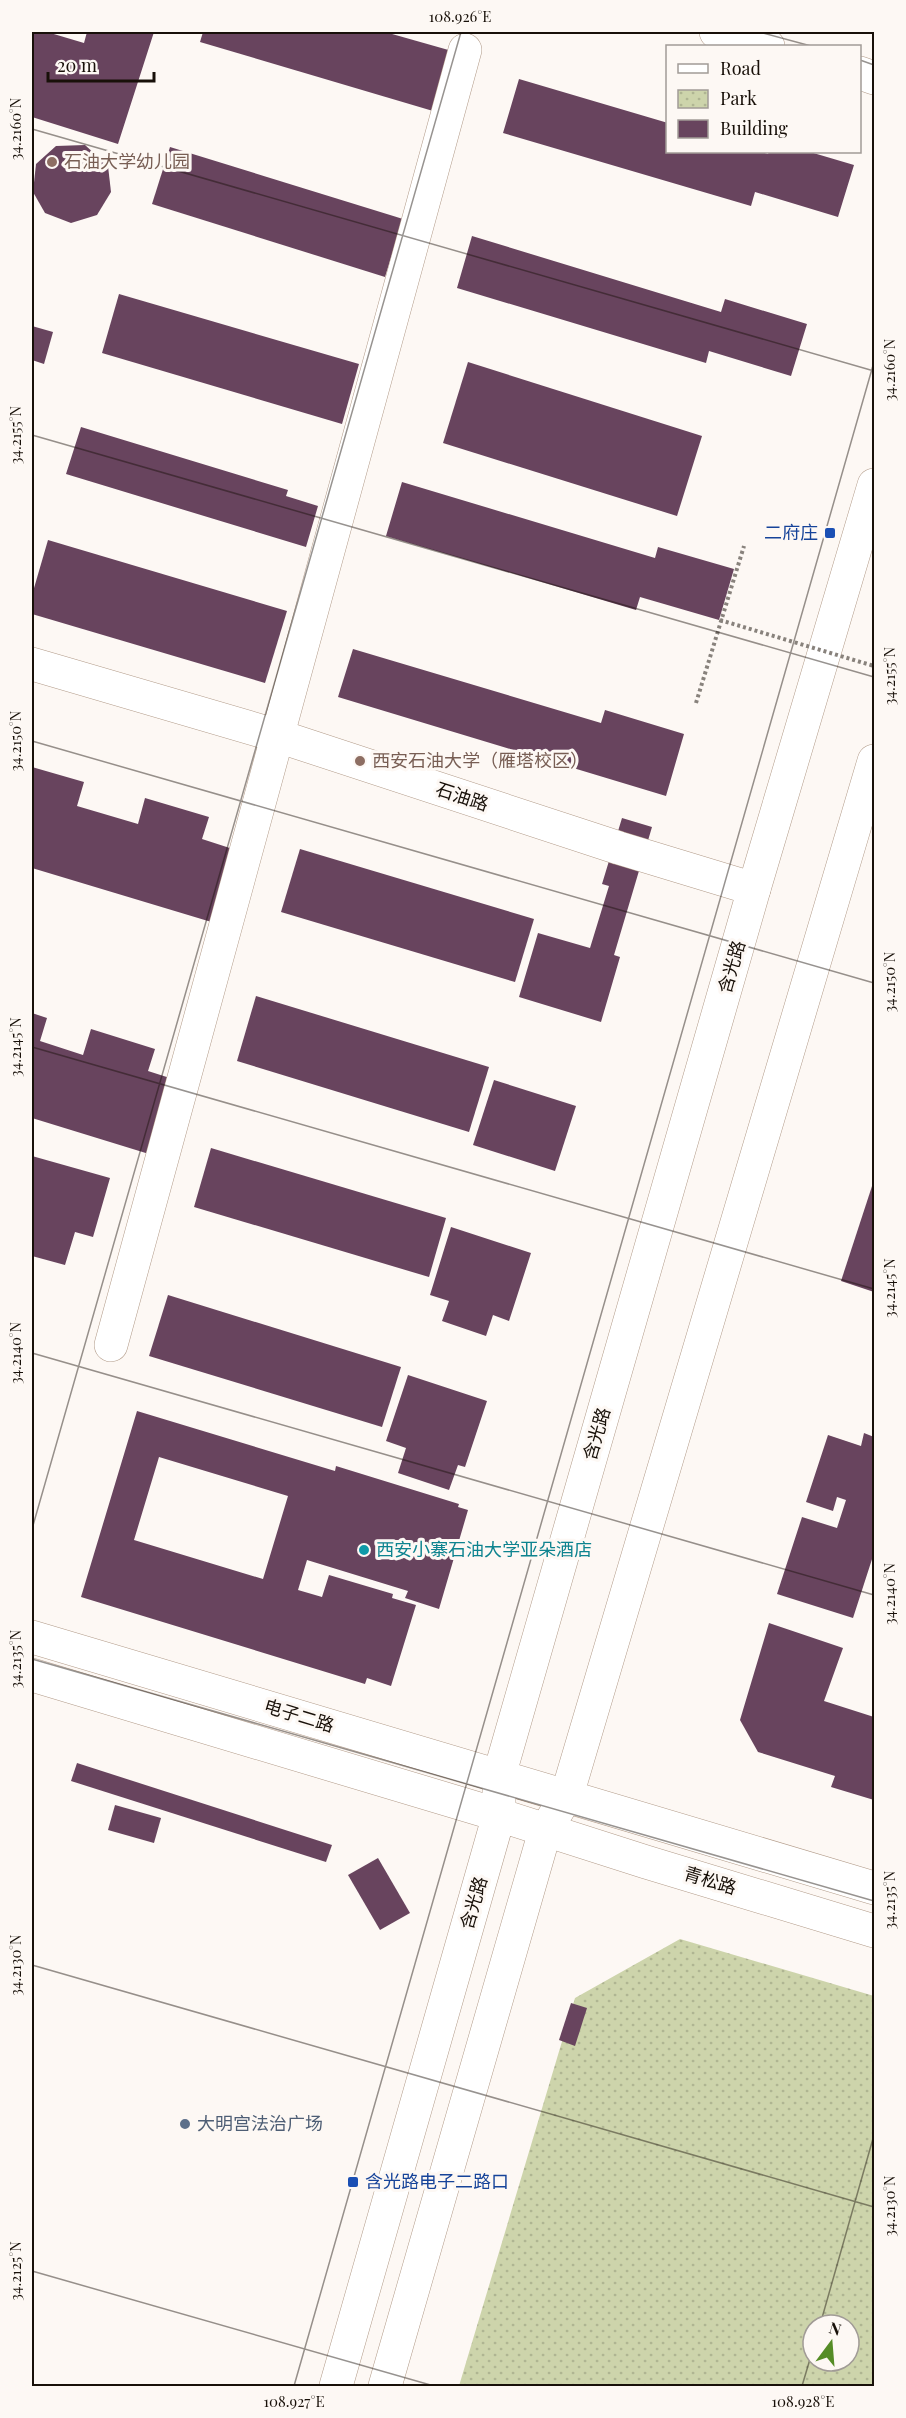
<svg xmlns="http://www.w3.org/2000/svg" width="906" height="2418" viewBox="0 0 906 2418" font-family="'Playfair Display','Noto Sans SC',serif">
	<defs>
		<pattern id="park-dots" width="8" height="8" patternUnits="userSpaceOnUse" patternTransform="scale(1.5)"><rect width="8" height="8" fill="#cdd4ab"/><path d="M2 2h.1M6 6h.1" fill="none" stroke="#afb592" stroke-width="1.8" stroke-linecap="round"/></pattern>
	</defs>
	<rect width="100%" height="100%" fill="#fdf8f4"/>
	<path fill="url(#park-dots)" fill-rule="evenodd" d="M680,1939L874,1996V2386H459L575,1998ZM813,2325H849V2361H813Z"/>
	<g fill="#68445e" fill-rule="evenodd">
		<path d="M32,32H47L84,43L87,32H154L118,144L32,117Z"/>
		<path d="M203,32H385L452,51L433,111L200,42Z"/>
		<path d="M519,79L668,123V152H761L768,154L769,152H810L854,165L838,217L755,192L751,206L503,133Z"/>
		<path d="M85,145L108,166L111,192L97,215L71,223L45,213L33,192L36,164L56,146Z"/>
		<path d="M170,147L403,219L385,277L152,204Z"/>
		<path d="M472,236L721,312L725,299L807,324L791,376L709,351L706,363L457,288Z"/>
		<path d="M119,294L359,364L342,424L102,353Z"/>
		<path d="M32,326L53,332L44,364L32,360Z"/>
		<path d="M468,362L702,436L677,516L443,443Z"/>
		<path d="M81,427L288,490L286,496L318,506L306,547L66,474Z"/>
		<path d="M402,482L655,558L658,547L734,569L719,620L640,597L636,610L386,536Z"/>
		<path d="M48,540L287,611L265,683L32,614V595Z"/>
		<path d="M353,649L601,723L605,710L684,734L666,796L338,697Z"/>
		<path d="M32,767L84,782L77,806L138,824L145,798L209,817L202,839L239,851L218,924L32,868Z"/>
		<path d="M622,818L652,827L614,955L620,957L601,1022L519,997L538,933L590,948L609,886L602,884Z"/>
		<path d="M300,849L534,919L515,982L281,912Z"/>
		<path d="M256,996L489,1067L469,1132L237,1061Z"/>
		<path d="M32,1013L47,1018L40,1041L83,1055L91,1029L155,1049L148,1071L173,1079L149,1154L32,1118Z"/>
		<path d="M494,1080L576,1106L555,1171L473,1145Z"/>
		<path d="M211,1148L446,1218L429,1277L194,1207Z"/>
		<path d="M32,1156L110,1178L93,1237L75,1232L65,1265L32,1256Z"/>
		<path d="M874,1180V1292L841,1281Z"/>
		<path d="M451,1227L531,1253L509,1321L493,1315L486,1336L442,1321L449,1301L430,1295Z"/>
		<path d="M168,1295L401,1367L382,1427L149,1356Z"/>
		<path d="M408,1375L487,1401L465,1467L458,1465L449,1490L398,1473L406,1448L386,1441Z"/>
		<path d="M137,1411L335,1471L336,1466L459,1504L458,1507L468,1510L439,1609L405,1598L408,1591L307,1560L298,1590L322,1597L329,1575L393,1594L392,1598L416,1605L391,1686L367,1678L365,1684L81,1597ZM159,1457L288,1496L263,1579L134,1540Z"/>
		<path d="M864,1433L874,1437V1553L853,1618L777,1594L802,1517L837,1528L846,1500L837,1497L833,1511L806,1502L828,1435L861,1446Z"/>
		<path d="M769,1623L843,1648L824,1701L874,1717V1800L831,1787L835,1776L758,1752L740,1720Z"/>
		<path d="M77,1763L332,1845L326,1862L71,1781Z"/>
		<path d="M115,1805L161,1818L154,1843L108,1830Z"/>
		<path d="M378,1858L410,1913L380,1930L348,1875Z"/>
		<path d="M571,2003L587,2008L575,2046L559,2040Z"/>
	</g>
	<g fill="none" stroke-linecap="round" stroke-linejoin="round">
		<defs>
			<g id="minor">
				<path d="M32,664L278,736L619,848L754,889"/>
				<path d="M111,1345L465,50"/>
			</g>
			<g id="tertiary">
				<path d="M716,32L768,46"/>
				<path d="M860,73L874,78"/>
				<path d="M336,2386L499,1815"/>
				<path d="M385,2386L545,1831L567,1795"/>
			</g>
			<g id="secondary">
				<path d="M32,1637L874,1888"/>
				<path d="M32,1675L499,1815L646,1862L874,1931"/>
				<path d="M567,1795L874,761"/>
				<path d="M499,1815V1776L754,889L874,485"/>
			</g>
		</defs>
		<use href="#minor" stroke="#b29b89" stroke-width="34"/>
		<use href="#tertiary" stroke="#b29b89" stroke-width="34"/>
		<use href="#secondary" stroke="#b29b89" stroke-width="34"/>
		<path stroke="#88827c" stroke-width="4" stroke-dasharray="3 3" stroke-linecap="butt" d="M696,703L744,546"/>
		<use href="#minor" stroke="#fff" stroke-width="33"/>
		<use href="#tertiary" stroke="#fff" stroke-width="33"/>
		<use href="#secondary" stroke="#fff" stroke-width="33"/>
		<path stroke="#88827c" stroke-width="4" stroke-dasharray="3 3" stroke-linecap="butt" d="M720,620L874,666"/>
	</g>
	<path fill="none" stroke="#181009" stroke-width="1.5" stroke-opacity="0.45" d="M759,32L811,46M860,60L874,65M32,129L874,371M32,435L874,677M32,741L874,983M32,1047L874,1289M32,1353L874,1595M32,1529L461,32M32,1659L874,1901M32,1965L874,2207M32,2271L434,2386M820,2325L874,2135M294,2386L874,362M802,2386L813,2349"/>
	<g fill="#8d6e63" stroke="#fdf8f4" stroke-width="2">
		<circle cx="52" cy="162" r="6"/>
		<circle cx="360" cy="761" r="6"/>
	</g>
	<g fill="#1a4fb4" stroke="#fdf8f4" stroke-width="2">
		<rect x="824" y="527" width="12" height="12" rx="3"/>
		<rect x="347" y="2176" width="12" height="12" rx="3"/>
	</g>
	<circle fill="#0f9aa8" stroke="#fdf8f4" stroke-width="2" cx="364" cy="1550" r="6"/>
	<circle fill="#5c6f8a" stroke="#fdf8f4" stroke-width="2" cx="185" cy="2124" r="6"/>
	<g text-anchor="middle" stroke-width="6" stroke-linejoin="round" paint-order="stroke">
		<g font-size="18" fill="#785e54" stroke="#fdf8f4" text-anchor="start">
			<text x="64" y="168">石油大学幼儿园</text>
			<text x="372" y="767">西安石油大学（雁塔校区）</text>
		</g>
		<g font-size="18" fill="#164399" stroke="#fdf8f4" text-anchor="end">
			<text x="818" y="539">二府庄</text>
			<text x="365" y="2188" text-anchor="start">含光路电子二路口</text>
		</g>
		<g font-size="18" fill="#181009" stroke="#fdf8f4">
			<text transform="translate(462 797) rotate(18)" y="6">石油路</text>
			<text transform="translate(732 967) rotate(-74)" y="6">含光路</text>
			<text transform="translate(597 1434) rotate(-74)" y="6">含光路</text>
			<text transform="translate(299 1716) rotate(17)" y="6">电子二路</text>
			<text transform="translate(710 1881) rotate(17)" y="6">青松路</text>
			<text transform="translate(474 1903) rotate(-74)" y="6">含光路</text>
		</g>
		<g font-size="18" fill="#0d838f" stroke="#fdf8f4" text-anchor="start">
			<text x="376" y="1556">西安小寨石油大学亚朵酒店</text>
		</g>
		<g font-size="18" fill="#4e5e75" stroke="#fdf8f4" text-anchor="start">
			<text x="197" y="2130">大明宫法治广场</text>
		</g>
	</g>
	<rect width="906" height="2418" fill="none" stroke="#fdf8f4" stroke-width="66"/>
	<rect x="666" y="45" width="195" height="108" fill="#fdf8f4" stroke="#a19b96" stroke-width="1.5"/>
	<rect x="678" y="64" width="30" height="9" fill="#ffffff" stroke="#a19b96" stroke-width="1.5"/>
	<text x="720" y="75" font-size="18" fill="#181009">Road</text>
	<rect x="678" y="90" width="30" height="18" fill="url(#park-dots)" stroke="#a19b96" stroke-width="1.5"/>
	<text x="720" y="105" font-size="18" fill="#181009">Park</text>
	<rect x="678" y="120" width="30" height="18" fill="#68445e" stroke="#a19b96" stroke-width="1.5"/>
	<text x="720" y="135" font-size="18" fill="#181009">Building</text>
	<g transform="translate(831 2343) rotate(16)"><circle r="28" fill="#fdf8f4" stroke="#a19b96" stroke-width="1.5"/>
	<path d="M0-4.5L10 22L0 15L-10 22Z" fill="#558c26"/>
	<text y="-9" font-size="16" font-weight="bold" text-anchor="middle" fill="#181009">N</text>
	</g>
	<path d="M48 72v9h106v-9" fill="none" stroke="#181009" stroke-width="3"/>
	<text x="57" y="72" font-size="18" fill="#181009" stroke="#fdf8f4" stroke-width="4.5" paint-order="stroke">20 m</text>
	<rect x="33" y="33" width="840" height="2352" fill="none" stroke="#181009" stroke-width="2"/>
	<g font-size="15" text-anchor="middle" fill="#181009">
		<text x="460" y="22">108.926°E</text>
		<text transform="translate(16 129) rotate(-90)" y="5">34.2160°N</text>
		<text transform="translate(890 370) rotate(-90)" y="5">34.2160°N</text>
		<text transform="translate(16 435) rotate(-90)" y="5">34.2155°N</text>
		<text transform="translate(890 676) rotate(-90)" y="5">34.2155°N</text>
		<text transform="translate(16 741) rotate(-90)" y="5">34.2150°N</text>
		<text transform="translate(890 982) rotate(-90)" y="5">34.2150°N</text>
		<text transform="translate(16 1047) rotate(-90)" y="5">34.2145°N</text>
		<text transform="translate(890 1288) rotate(-90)" y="5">34.2145°N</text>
		<text transform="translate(16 1353) rotate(-90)" y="5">34.2140°N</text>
		<text transform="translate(890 1594) rotate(-90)" y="5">34.2140°N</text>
		<text transform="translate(16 1659) rotate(-90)" y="5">34.2135°N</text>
		<text transform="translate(890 1900) rotate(-90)" y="5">34.2135°N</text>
		<text transform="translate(16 1965) rotate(-90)" y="5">34.2130°N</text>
		<text transform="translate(890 2206) rotate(-90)" y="5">34.2130°N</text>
		<text transform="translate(16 2271) rotate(-90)" y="5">34.2125°N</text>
		<text x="294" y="2407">108.927°E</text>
		<text x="803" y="2407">108.928°E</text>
	</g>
</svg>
